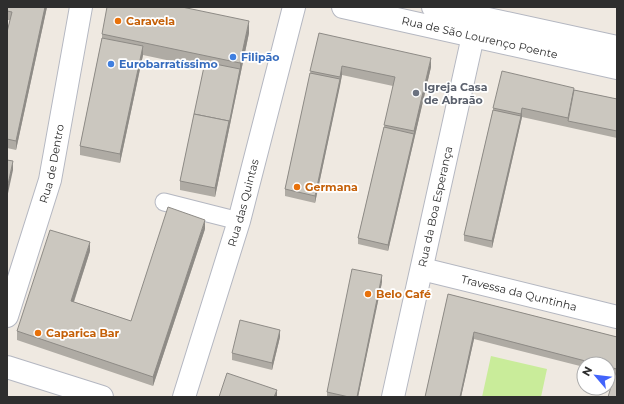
<svg xmlns="http://www.w3.org/2000/svg" width="624" height="404" viewBox="0 0 624 404" font-family="Montserrat,sans-serif">
	<rect width="100%" height="100%" fill="#efe9e1"/>
	<path fill="#c9ec9a" d="M491,356L547,369L541,397H482Z"/>
	<g fill="none" stroke-linecap="round" stroke-linejoin="round">
		<defs>
			<path id="pedestrian" d="M164,202L239,221"/>
			<g id="minor">
				<path id="s1" d="M422,269L617,317"/>
				<path id="s2" d="M7,316L50,180L81,7"/>
				<path d="M7,367L102,397"/>
				<path id="s3" d="M184,397L239,221L294,7"/>
				<path id="s4" d="M393,397L477,18"/>
			</g>
			<g id="tertiary">
				<path id="s5" d="M343,7L617,68"/>
				<path d="M433,7L617,47"/>
			</g>
		</defs>
		<use href="#pedestrian" stroke="#b4b7c1" stroke-width="19"/>
		<use href="#minor" stroke="#b4b7c1" stroke-width="24"/>
		<use href="#tertiary" stroke="#b4b7c1" stroke-width="24"/>
		<use href="#pedestrian" stroke="#fff" stroke-width="17"/>
		<use href="#minor" stroke="#fff" stroke-width="22"/>
		<use href="#tertiary" stroke="#fff" stroke-width="22"/>
	</g>
	<g fill="#afaba4">
		<path d="M7,7H47L16,150L7,148V32L10,20H7Z"/>
		<path d="M249,33L215,197L180,190V181L204,68L143,55L120,163L80,155V146L102,38V34Z"/>
		<path d="M319,33L431,67L388,251L358,244V238L384,127L393,86L342,75L315,203L285,196V189Z"/>
		<path d="M574,90L617,99V138L522,117L492,248L464,241V235L493,110V108Z"/>
		<path d="M205,229L153,386L17,340V331L90,251L74,302L131,321Z"/>
		<path d="M382,282L358,397H327V392Z"/>
		<path d="M448,294L617,337V397L615,375L608,373V364H584V367L474,339L461,397H425Z"/>
		<path d="M280,337L272,370L232,360V353Z"/>
	</g>
	<g fill="#8e8b86">
		<path d="M45,7H47L16,150V141Z"/>
		<path d="M249,21V33L215,197V188L240,69V63Z"/>
		<path d="M143,46V55L120,163V154Z"/>
		<path d="M431,58V67L414,140V131Z"/>
		<path d="M342,66V75L340,86L315,203V196L340,79Z"/>
		<path d="M522,108V117L492,248V241Z"/>
		<path d="M414,134V140L388,251V245Z"/>
		<path d="M13,161V170L7,198V189Z"/>
		<path d="M205,220V229L153,386V377Z"/>
		<path d="M90,242V251L71,310V301Z"/>
		<path d="M382,275V282L358,397H357Z"/>
		<path d="M280,330V337L272,370V363Z"/>
		<path d="M474,332V339L461,397H460Z"/>
		<path d="M277,390V397H274Z"/>
	</g>
	<g fill="#cbc7bf" stroke="#8e8b86">
		<path d="M7,7H45L16,141L7,139V32L12,12L7,11Z"/>
		<path d="M107,7H182L249,21L240,63L102,34Z"/>
		<path d="M319,33L431,58L414,131L384,125L395,77L342,66L340,77L310,71Z"/>
		<path d="M102,38L143,46L120,154L80,146Z"/>
		<path d="M205,62L240,69L229,124V121L194,114Z"/>
		<path d="M502,71L574,88L568,118L522,108L521,114L493,108Z"/>
		<path d="M310,73L340,79L315,196L285,189Z"/>
		<path d="M574,90L617,99V131L568,121Z"/>
		<path d="M493,110L521,116L492,241L464,235Z"/>
		<path d="M194,114L229,121L215,188L180,181Z"/>
		<path d="M384,127L414,134L388,245L358,238Z"/>
		<path d="M7,160L13,161L7,189Z"/>
		<path d="M168,207L205,220L153,377L17,331L50,230L90,242L71,301L131,321Z"/>
		<path d="M352,269L382,275L357,397H349L327,392Z"/>
		<path d="M448,294L617,337V369L608,367V364H597L474,332L460,397H425Z"/>
		<path d="M240,320L280,330L272,363L232,353Z"/>
		<path d="M617,371V397H608L614,377Z"/>
		<path d="M227,373L277,390L274,397H219Z"/>
	</g>
	<g fill="#e8710a" stroke="#fff" stroke-width="1.5">
		<circle cx="118" cy="21" r="4"/>
		<circle cx="297" cy="187" r="4"/>
		<circle cx="368" cy="294" r="4"/>
		<circle cx="38" cy="333" r="4"/>
	</g>
	<g fill="#3f7fe0" stroke="#fff" stroke-width="1.5">
		<circle cx="233" cy="57" r="4"/>
		<circle cx="111" cy="64" r="4"/>
	</g>
	<circle fill="#6b7280" stroke="#fff" stroke-width="1.5" cx="416" cy="93" r="4"/>
	<g text-anchor="middle" stroke-width="3.5" stroke-linejoin="round" paint-order="stroke">
		<g font-size="11" font-weight="bold" fill="#c56008" stroke="#fff" text-anchor="start">
			<text x="126" y="25">Caravela</text>
			<text x="305" y="191">Germana</text>
			<text x="376" y="298">Belo Café</text>
			<text x="46" y="337">Caparica Bar</text>
		</g>
		<g font-size="11" fill="#2e2e2e" stroke="#fff">
			<text dy="4" stroke="none"><textPath href="#s5" startOffset="140">Rua de São Lourenço Poente</textPath></text>
			<text dy="4" stroke="none"><textPath href="#s2" startOffset="159">Rua de Dentro</textPath></text>
			<text dy="4" stroke="none"><textPath href="#s3" startOffset="203">Rua das Quintas</textPath></text>
			<text dy="4" stroke="none"><textPath href="#s4" startOffset="195">Rua da Boa Esperança</textPath></text>
			<text dy="4" stroke="none"><textPath href="#s1" startOffset="100">Travessa da Quntinha</textPath></text>
		</g>
		<g font-size="11" font-weight="bold" fill="#366cbe" stroke="#fff" text-anchor="start">
			<text x="241" y="61">Filipão</text>
			<text x="119" y="68">Eurobarratíssimo</text>
		</g>
		<g font-size="11" font-weight="bold" fill="#5b616d" stroke="#fff" text-anchor="start">
			<text x="424" y="91">Igreja Casa<tspan x="424" dy="13">de Abraão</tspan></text>
		</g>
	</g>
	<rect width="624" height="404" fill="none" stroke="#2e2e2e" stroke-width="16"/>
	<g transform="translate(596 376) rotate(298)"><circle r="19" fill="#ffffff" stroke="#ababab"/>
	<path d="M0-3L7 15L0 10L-7 15Z" fill="#4264fb"/>
	<text y="-6" font-size="11" font-weight="bold" text-anchor="middle" fill="#2e2e2e">N</text>
	</g>
</svg>
